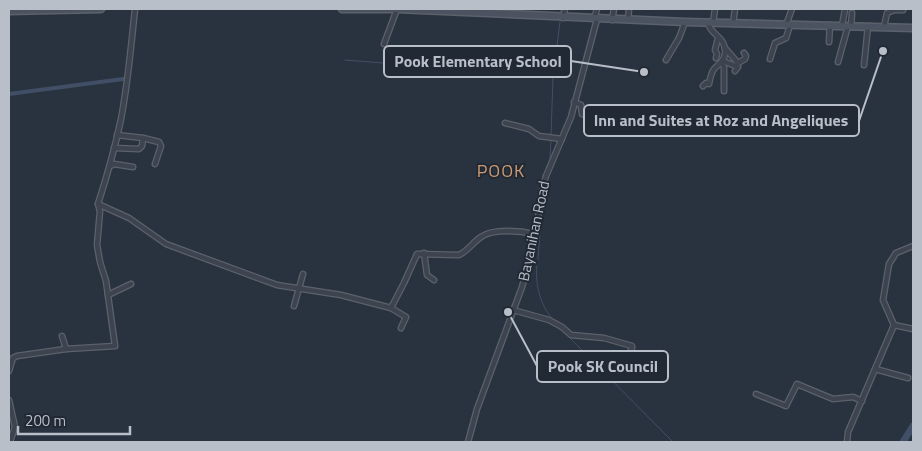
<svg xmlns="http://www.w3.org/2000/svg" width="922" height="451" viewBox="0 0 922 451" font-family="'Titillium Web',sans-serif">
	<rect width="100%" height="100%" fill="#29323f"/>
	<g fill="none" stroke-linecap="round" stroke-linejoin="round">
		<g stroke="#414f66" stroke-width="1">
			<path d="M561,12V9"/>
			<path d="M345,60L435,67L473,68L553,77"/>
			<path d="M551,136L553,77L560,22"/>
			<path d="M550,160L551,139"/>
			<path d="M538,259L542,208L547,179"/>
			<path d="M537,262C535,284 539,303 553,320"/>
			<path d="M567,335L673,442"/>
		</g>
		<path stroke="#414f66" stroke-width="4" d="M9,94L123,79"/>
		<path stroke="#414f66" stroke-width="7" d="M903,442L913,426"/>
		<defs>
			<g id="street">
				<path d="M563,18L565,9"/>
				<path d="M594,19L597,9"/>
				<path d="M612,20L614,9"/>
				<path d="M628,20L629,9"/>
				<path d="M713,23L715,9"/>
				<path d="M733,24L735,9"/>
				<path d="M786,25L792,9"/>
				<path d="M842,26L845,9"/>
				<path d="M851,26L852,13"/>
				<path d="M884,27L887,13L894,10H903"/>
				<path d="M829,42L830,25"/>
				<path d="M384,44L397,9"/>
				<path d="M725,48L738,63L745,59L746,56L744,53"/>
				<path d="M716,58L717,54L715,50L718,38"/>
				<path d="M770,59L775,43L786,38L790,25"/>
				<path d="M666,60L679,38L685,22"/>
				<path d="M723,61L738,67L735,71"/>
				<path d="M838,62L848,26"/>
				<path d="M722,63L724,67V91"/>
				<path d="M864,65L868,26"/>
				<path d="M703,86L706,83L709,84C710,79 711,73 714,69C721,62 728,58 724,45C721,36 710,33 708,23"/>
				<path d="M574,102L581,105L582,114L590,116"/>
				<path d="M505,123L529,129L539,136L562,139"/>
				<path d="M117,135L143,138L159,142L161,146L155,164"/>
				<path d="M114,148L139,149L142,146L143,138"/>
				<path d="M110,166L114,164L133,167"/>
				<path d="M98,204L129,218L166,244L277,285L341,295L391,308L404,283L417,254L459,255C468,251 473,242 481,237C493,228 521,231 535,234"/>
				<path d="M424,253L427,275L434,280"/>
				<path d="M108,295L131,284"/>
				<path d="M294,306L303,274"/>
				<path d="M391,308L406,317L401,328"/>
				<path d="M513,310L549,320L562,327L571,335L604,338L632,346V348L628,357"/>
				<path d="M894,325L883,300L889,264L896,253L913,246"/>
				<path d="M62,336L66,349"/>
				<path d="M875,369L908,378"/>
				<path d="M9,371L13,358L17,356L66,349L115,346L106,281L100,262L97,245L100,211L98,204C107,176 115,148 121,119C128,83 131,46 135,9"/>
				<path d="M756,394L786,406L797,384L833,399L853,397L862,401"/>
				<path d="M9,400L15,427L10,442"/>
				<path d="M468,442L477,409L522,287L534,244L542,190L546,176L571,117L597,19"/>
				<path d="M847,442L848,432L894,325L913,329"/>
			</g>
			<g id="secondary">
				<path d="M342,9H397L685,22L913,28"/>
				<path d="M9,11L101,9"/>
			</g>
		</defs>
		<use href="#street" stroke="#5b626c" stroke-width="7"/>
		<use href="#secondary" stroke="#5b626c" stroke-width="9"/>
		<use href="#street" stroke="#3d444f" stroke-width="4.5"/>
		<use href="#secondary" stroke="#4b5361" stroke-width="6"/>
	</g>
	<g text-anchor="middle" stroke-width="4" stroke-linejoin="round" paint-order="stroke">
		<g font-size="15" fill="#b9bfc9" stroke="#212934">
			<text transform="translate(534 231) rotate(-78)" y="5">Bayanihan Road</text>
		</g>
		<g font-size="18" letter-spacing="1" fill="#cb9a73" stroke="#212934">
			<text x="501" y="177">POOK</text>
		</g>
	</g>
	<path fill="none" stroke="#b9bfc9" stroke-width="2" d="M644 72L571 61M883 51L859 121M508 312L537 366"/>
	<g fill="#b9bfc9" stroke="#212934" stroke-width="2">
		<circle cx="644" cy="72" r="5"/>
		<circle cx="883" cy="51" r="5"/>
		<circle cx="508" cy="312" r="5"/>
	</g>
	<g fill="#212934" stroke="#b9bfc9" stroke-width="2">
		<rect x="384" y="46" width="187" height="31" rx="5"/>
		<rect x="584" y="105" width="275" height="31" rx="5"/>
		<rect x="537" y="351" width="131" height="31" rx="5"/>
	</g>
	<g font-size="16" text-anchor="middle" font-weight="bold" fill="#b9bfc9">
		<text x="478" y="67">Pook Elementary School</text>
		<text x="721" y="126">Inn and Suites at Roz and Angeliques</text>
		<text x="603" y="372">Pook SK Council</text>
	</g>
	<rect width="922" height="451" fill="none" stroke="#b9bfc9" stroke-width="20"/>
	<path d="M18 426v8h112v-8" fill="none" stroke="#b9bfc9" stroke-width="2.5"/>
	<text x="25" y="426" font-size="15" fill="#b9bfc9" stroke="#212934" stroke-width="4" paint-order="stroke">200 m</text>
</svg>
